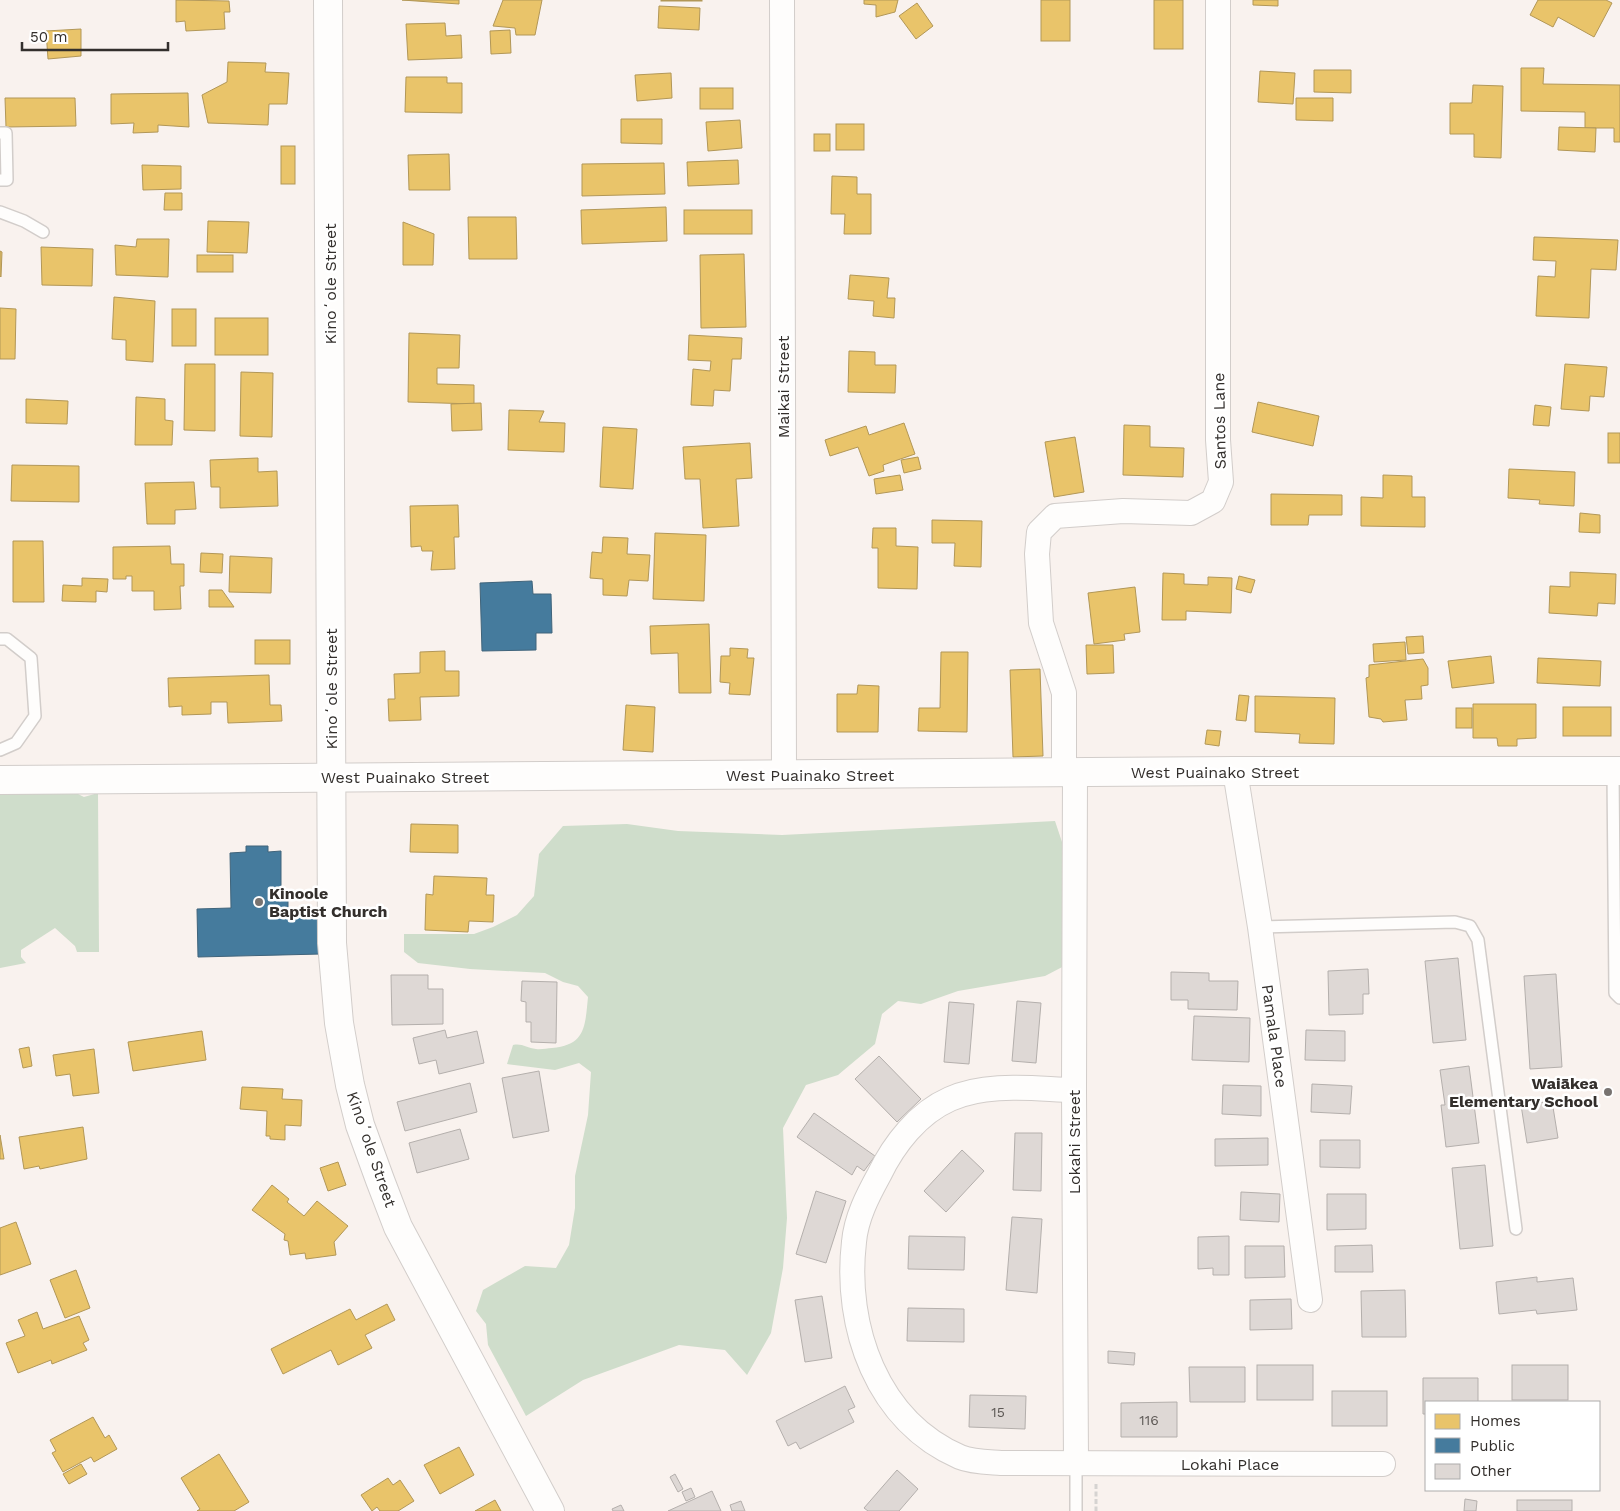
<svg xmlns="http://www.w3.org/2000/svg" width="1620" height="1511" viewBox="0 0 1620 1511" font-family="'Work Sans',sans-serif">
	<rect width="100%" height="100%" fill="#f9f2ee"/>
	<g fill="#cfddcb">
		<path d="M98,793L99,952H77L75,946L55,928L21,950V957L26,963L0,968V794H78L84,797Z"/>
		<path d="M1055,821L1063,845L1068,964L1045,976L958,991L921,1004L898,1001L882,1014L875,1044L838,1075L806,1085L783,1128L787,1218L783,1268L771,1333L747,1375L725,1350L679,1345L583,1380L526,1416L488,1345L486,1324L476,1311L483,1290L525,1266L556,1268L569,1245L575,1208V1176L588,1115L591,1072L579,1063L555,1070L507,1064L513,1045C522,1043 527,1048 536,1049C541,1050 547,1048 552,1048C586,1045 585,1026 588,997L578,986L563,982L545,973L470,969L418,963L404,952V934H474L493,927L517,915L534,896L539,854L563,826L627,824L678,831L782,835Z"/>
	</g>
	<g fill="#e9c46a" stroke="#b29757">
		<path d="M176,0L229,1L230,12H224L225,29L186,31L185,21L176,22Z"/>
		<path d="M402,0H459V4Z"/>
		<path d="M503,0H542L535,35H516L515,28L493,26Z"/>
		<rect x="661" y="0" width="41" height="1"/>
		<path d="M864,0H898L895,12L876,17V5L864,4Z"/>
		<rect x="1041" y="0" width="29" height="41"/>
		<rect x="1154" y="0" width="29" height="49"/>
		<path d="M1253,0H1278V6L1253,5Z"/>
		<path d="M1538,0H1606L1612,3L1594,37L1558,17L1553,27L1530,15Z"/>
		<path d="M917,3L933,26L916,39L899,16Z"/>
		<path d="M659,6L700,8L699,30L658,28Z"/>
		<path d="M445,23L446,36L461,35L462,58L408,60L406,24Z"/>
		<path d="M81,29V56L48,59L46,31Z"/>
		<path d="M510,30L511,53L491,54L490,31Z"/>
		<path d="M228,62L266,63L265,72L289,73L287,104H269L268,125L208,123L202,95L227,82Z"/>
		<path d="M1521,68H1544L1543,84L1620,85V142H1614V128H1585V112L1521,111Z"/>
		<path d="M1314,70H1351V93L1314,92Z"/>
		<path d="M1260,71L1295,73L1293,104L1258,102Z"/>
		<path d="M671,73L672,98L637,101L635,75Z"/>
		<path d="M406,77H447V83H462V113L405,112Z"/>
		<path d="M1473,85L1503,86L1501,158L1474,157V134H1450V103H1472Z"/>
		<rect x="700" y="88" width="33" height="21"/>
		<path d="M188,93L189,127L158,125V132L133,133L134,123L111,124V94Z"/>
		<path d="M5,98H75L76,126L6,127Z"/>
		<path d="M1296,98H1333V121L1296,120Z"/>
		<path d="M621,119H662V144L621,143Z"/>
		<path d="M740,120L742,148L708,151L706,122Z"/>
		<rect x="836" y="124" width="28" height="26"/>
		<path d="M1559,127L1596,128L1595,152L1558,150Z"/>
		<rect x="814" y="134" width="16" height="17"/>
		<rect x="281" y="146" width="14" height="38"/>
		<path d="M449,154L450,190H409L408,155Z"/>
		<path d="M738,160L739,184L688,186L687,162Z"/>
		<path d="M664,163L665,194L582,196V164Z"/>
		<path d="M142,165L181,166V189L143,190Z"/>
		<path d="M832,176L857,177V194H871V234H844L845,214H831Z"/>
		<path d="M165,193H182V210H164Z"/>
		<path d="M666,207L667,241L582,244L581,210Z"/>
		<rect x="684" y="210" width="68" height="24"/>
		<path d="M468,217H516L517,259H469Z"/>
		<path d="M208,221L249,222L247,253L207,252Z"/>
		<path d="M403,222L434,234L433,265H403Z"/>
		<path d="M1534,237L1618,240L1616,270L1591,269L1589,318L1536,316L1538,276L1555,277L1556,261L1533,260Z"/>
		<path d="M137,239H169L168,277L116,275L115,245L136,247Z"/>
		<path d="M41,247L93,249L92,286L42,285Z"/>
		<path d="M0,251L2,252L1,277L0,276Z"/>
		<path d="M744,254L746,327L701,328L700,255Z"/>
		<rect x="197" y="255" width="36" height="17"/>
		<path d="M850,275L889,278L887,298H895L894,318L873,316L874,301L848,299Z"/>
		<path d="M114,297L155,301L153,362L126,360V340L112,339Z"/>
		<path d="M0,308L16,309L15,359H0Z"/>
		<rect x="172" y="309" width="24" height="37"/>
		<rect x="215" y="318" width="53" height="37"/>
		<path d="M409,333L460,335L459,368H437V384L474,385V404L408,402Z"/>
		<path d="M689,335L742,338L741,359H732L730,391L714,390L713,406L691,405L693,369L710,371L711,361L688,360Z"/>
		<path d="M849,351L875,352V365H896L895,393L848,392Z"/>
		<path d="M185,364H215V431L184,430Z"/>
		<path d="M1565,364L1607,367L1604,397L1590,396L1589,411L1561,409Z"/>
		<path d="M241,372L273,373L272,437L240,436Z"/>
		<path d="M136,397L165,399V420L173,421L172,445H135Z"/>
		<path d="M26,399L68,401L67,424L26,423Z"/>
		<path d="M1258,402L1319,416L1313,446L1252,432Z"/>
		<path d="M481,403L482,430L452,431L451,404Z"/>
		<path d="M1535,405L1551,407L1549,426L1533,425Z"/>
		<path d="M509,410L544,411L539,422L565,423L564,452L508,450Z"/>
		<path d="M904,423L915,454L883,465L884,471L869,476L858,447L830,456L825,440L866,426L869,435Z"/>
		<path d="M1124,425L1150,426V447L1184,448L1183,477L1123,475Z"/>
		<path d="M603,427L637,429L633,489L600,487Z"/>
		<rect x="1608" y="433" width="12" height="30"/>
		<path d="M1075,437L1084,492L1054,497L1045,442Z"/>
		<path d="M750,443L752,478L736,479L739,526L703,528L700,479H685L683,447Z"/>
		<path d="M918,457L921,469L904,473L901,460Z"/>
		<path d="M258,458V472L277,471L278,506L220,508V487H211L210,460Z"/>
		<path d="M12,465L79,466V502L11,501Z"/>
		<path d="M1509,469L1575,472L1574,506L1539,504L1540,500L1508,498Z"/>
		<path d="M900,475L903,490L876,494L874,479Z"/>
		<path d="M1383,475L1412,476V497H1425V527L1361,526V497L1383,498Z"/>
		<path d="M194,482L196,509L175,510V524H147L145,483Z"/>
		<path d="M1271,494L1342,495V515H1309L1308,525H1271Z"/>
		<path d="M458,505L459,537H454L455,569L431,570L433,551H422L421,546L411,547L410,506Z"/>
		<path d="M1580,513L1600,515V533L1579,532Z"/>
		<path d="M932,520L982,521L981,567L954,566L955,543H932Z"/>
		<path d="M873,528H896V546L918,547L917,589L878,588V548H872Z"/>
		<path d="M655,533L706,535L704,601L653,599Z"/>
		<path d="M603,537L628,538L627,554L650,555L648,581L629,580L627,596L603,595V579L590,578L592,552L602,553Z"/>
		<path d="M13,541H43L44,602H13Z"/>
		<path d="M170,546L171,564H184V586H180L181,609L154,610V591H132V576H126V579H113V547Z"/>
		<path d="M201,553L223,554L222,573L200,572Z"/>
		<path d="M230,556L272,558L271,593L229,592Z"/>
		<path d="M1570,572L1616,574L1615,604L1598,603L1597,616L1549,613L1550,586L1570,587Z"/>
		<path d="M1163,573L1184,574V584L1208,585V577L1232,578L1231,613L1186,611V620H1162Z"/>
		<path d="M1239,576L1255,580L1251,593L1236,589Z"/>
		<path d="M82,578L108,579L107,592L96,591V602L62,601L63,585L82,586Z"/>
		<path d="M1135,587L1140,632L1124,634L1125,640L1094,644L1088,593Z"/>
		<path d="M209,590H222L234,607H209Z"/>
		<path d="M709,624L711,693H679L678,653L651,654L650,626Z"/>
		<path d="M1423,636L1424,653L1408,654L1406,637Z"/>
		<rect x="255" y="640" width="35" height="24"/>
		<path d="M1405,642L1406,660L1374,662L1373,644Z"/>
		<path d="M1086,645H1113L1114,673L1087,674Z"/>
		<path d="M730,648L748,649L747,658H754L750,695L729,694L730,683L720,682L721,656H730Z"/>
		<path d="M445,651V671H459V696L420,697L421,720L389,721L388,699H395L394,674L420,673V652Z"/>
		<path d="M941,652H968L967,732L918,731L919,708H940Z"/>
		<path d="M1491,656L1494,683L1452,688L1448,661Z"/>
		<path d="M1538,658L1601,661L1600,686L1537,683Z"/>
		<path d="M1423,659L1428,668V685L1421,686L1422,699L1405,700L1407,720L1383,722L1381,719L1369,717L1366,678L1369,677V665Z"/>
		<path d="M1040,669L1043,756L1013,757L1010,670Z"/>
		<path d="M269,675L270,705H281L282,721L228,723L227,702H211V714L182,715V706L169,707L168,678Z"/>
		<path d="M858,685L879,686L878,732H837V694H857Z"/>
		<path d="M1239,695L1249,696L1246,721L1236,720Z"/>
		<path d="M1255,696L1335,698L1334,744L1299,743L1300,734L1255,732Z"/>
		<path d="M1473,704H1536V738L1517,739V746H1498L1497,738H1473Z"/>
		<path d="M626,705L655,707L653,752L623,750Z"/>
		<rect x="1563" y="707" width="48" height="29"/>
		<rect x="1456" y="708" width="16" height="20"/>
		<path d="M1207,730L1221,731L1219,746L1205,744Z"/>
		<path d="M411,824L458,825V853L410,852Z"/>
		<path d="M434,876L487,878L486,895H494L493,922L469,921L468,932L425,930L426,894L433,895Z"/>
		<path d="M202,1031L206,1060L133,1071L128,1042Z"/>
		<path d="M29,1047L32,1066L23,1068L19,1049Z"/>
		<path d="M94,1049L99,1093L73,1096L70,1074L56,1076L53,1055Z"/>
		<path d="M242,1087L283,1089L282,1099L302,1100L301,1126L285,1125V1140L270,1139V1136H266L267,1111L240,1109Z"/>
		<path d="M83,1127L87,1159L40,1169L39,1166L24,1169L19,1137Z"/>
		<path d="M0,1135L4,1159H0Z"/>
		<path d="M338,1162L346,1185L328,1191L320,1168Z"/>
		<path d="M272,1185L289,1199L287,1202L304,1216L317,1201L348,1226L334,1242L336,1255L306,1259L305,1253L290,1255L288,1241L284,1240L285,1234L252,1210Z"/>
		<path d="M16,1222L31,1264L0,1275V1228Z"/>
		<path d="M76,1270L90,1308L65,1318L50,1280Z"/>
		<path d="M387,1304L395,1320L365,1335L372,1348L338,1365L331,1350L283,1374L271,1349L350,1309L356,1320Z"/>
		<path d="M37,1312L43,1329L79,1316L89,1340L83,1343L87,1350L52,1364L51,1360L18,1373L6,1343L25,1336L18,1320Z"/>
		<path d="M93,1417L105,1438L109,1435L117,1449L94,1462L91,1457L63,1472L52,1453L56,1451L50,1440Z"/>
		<path d="M459,1447L474,1475L440,1494L424,1465Z"/>
		<path d="M219,1454L249,1502L234,1511H197L200,1509L181,1478Z"/>
		<path d="M81,1464L87,1474L69,1484L63,1474Z"/>
		<path d="M388,1478L393,1485L400,1480L414,1501L398,1511H380L377,1507L372,1511L361,1495Z"/>
		<path d="M495,1500L501,1511H475Z"/>
	</g>
	<g fill="#457b9d" stroke="#40647b">
		<path d="M532,581L533,594H551L552,633H536V650L482,651L480,583Z"/>
		<path d="M246,846H268V852L281,851V895H288V909H320L321,954L198,957L197,909L231,908L230,853L246,852Z"/>
	</g>
	<g fill="#ded8d5" stroke="#b4afac">
		<path d="M1458,958L1466,1040L1433,1043L1425,961Z"/>
		<path d="M1368,969L1369,994H1363V1014L1329,1015L1328,971Z"/>
		<path d="M1171,972L1209,973V981H1238L1237,1010L1188,1009V1000H1171Z"/>
		<path d="M1556,974L1562,1067L1530,1069L1524,976Z"/>
		<path d="M391,975H428V989H443V1024L392,1025Z"/>
		<path d="M522,981L557,982L556,1043L531,1042V1022H526V1002L521,1001Z"/>
		<path d="M1017,1001L1041,1003L1036,1063L1012,1061Z"/>
		<path d="M949,1002L974,1004L969,1064L944,1062Z"/>
		<path d="M1194,1016L1250,1018L1249,1062L1192,1060Z"/>
		<path d="M445,1030L447,1038L477,1031L484,1063L439,1074L436,1060L419,1064L413,1038Z"/>
		<path d="M1306,1030L1345,1031V1061L1305,1060Z"/>
		<path d="M879,1056L921,1099L897,1122L855,1079Z"/>
		<path d="M1469,1066L1479,1143L1446,1147L1441,1105H1445L1440,1070Z"/>
		<path d="M539,1071L549,1131L513,1138L502,1078Z"/>
		<path d="M470,1083L477,1112L405,1131L397,1102Z"/>
		<path d="M1312,1084L1352,1086L1350,1114L1311,1112Z"/>
		<path d="M1223,1085L1261,1086V1116L1222,1114Z"/>
		<path d="M1552,1101L1558,1138L1527,1143L1521,1105Z"/>
		<path d="M814,1113L875,1156L864,1171L857,1166L852,1175L797,1137Z"/>
		<path d="M460,1129L469,1159L417,1173L409,1143Z"/>
		<path d="M1015,1133H1042L1041,1191L1013,1190Z"/>
		<path d="M1268,1138V1165L1215,1166V1139Z"/>
		<path d="M1320,1140H1360V1168L1320,1167Z"/>
		<path d="M962,1150L984,1171L946,1212L924,1191Z"/>
		<path d="M1485,1165L1493,1246L1460,1249L1452,1168Z"/>
		<path d="M816,1191L846,1201L826,1263L796,1254Z"/>
		<path d="M1241,1192L1280,1194L1279,1222L1240,1220Z"/>
		<path d="M1327,1194H1366V1229L1327,1230Z"/>
		<path d="M1012,1217L1042,1219L1037,1293L1006,1290Z"/>
		<path d="M909,1236L965,1237L964,1270L908,1269Z"/>
		<path d="M1229,1236V1275H1213V1268L1198,1269V1237Z"/>
		<path d="M1372,1245L1373,1272H1335V1246Z"/>
		<path d="M1245,1246H1284L1285,1277L1245,1278Z"/>
		<path d="M1537,1277V1282L1573,1278L1577,1310L1537,1314L1536,1310L1499,1314L1496,1282Z"/>
		<path d="M1405,1290L1406,1337H1362L1361,1291Z"/>
		<path d="M822,1296L832,1358L805,1362L795,1300Z"/>
		<path d="M1291,1299L1292,1329L1250,1330V1300Z"/>
		<path d="M908,1308L964,1309V1342L907,1341Z"/>
		<path d="M1108,1351L1135,1353L1134,1365L1108,1363Z"/>
		<rect x="1257" y="1365" width="56" height="35"/>
		<rect x="1512" y="1365" width="56" height="35"/>
		<path d="M1189,1367H1245V1402H1190Z"/>
		<path d="M1423,1378H1478V1402H1426V1414H1423Z"/>
		<path d="M845,1386L855,1407L848,1410L854,1422L800,1449L796,1442L788,1446L776,1421Z"/>
		<rect x="1332" y="1391" width="55" height="35"/>
		<path d="M970,1395L1026,1396L1025,1429L969,1427Z"/>
		<path d="M1177,1402V1437H1121V1403Z"/>
		<path d="M897,1470L918,1489L899,1511H868L864,1508Z"/>
		<path d="M675,1474L683,1489L678,1492L670,1477Z"/>
		<path d="M691,1488L695,1497L686,1501L682,1492Z"/>
		<path d="M712,1491L721,1511H668Z"/>
		<path d="M1465,1499L1477,1501L1476,1511H1464Z"/>
		<rect x="1517" y="1500" width="55" height="11"/>
		<path d="M741,1501L745,1511H732L730,1505Z"/>
		<path d="M621,1505L624,1511H613L612,1509Z"/>
	</g>
	<g fill="none" stroke-linecap="round" stroke-linejoin="round">
		<defs>
			<g id="lane">
				<path d="M0,133H6L7,180H0"/>
				<path d="M0,212L24,221L43,232"/>
				<path d="M0,639H7L31,658L35,716L16,743L0,750"/>
				<path d="M1613,771L1615,993L1620,998"/>
				<path d="M1260,927L1455,922L1470,926L1478,940L1516,1229"/>
				<path d="M1076,1511V1463"/>
			</g>
			<g id="street">
				<path d="M782,0L784,775"/>
				<path d="M1235,771L1260,927L1310,1300"/>
				<path d="M1064,773V693L1041,623L1037,554L1039,532L1055,516L1123,511L1191,513L1213,501L1221,482L1218,440V0"/>
				<path d="M1075,773L1074,1090L1076,1463"/>
				<path d="M1074,1090C1034,1089 987,1082 950,1099C918,1113 894,1144 879,1175C868,1195 856,1218 854,1242C844,1327 877,1421 960,1457C972,1462 988,1462 1001,1463L1383,1464"/>
			</g>
			<path id="secondary" d="M328,0L332,943L339,1023L350,1085L360,1125L380,1180L398,1227L550,1511"/>
			<path id="highway" d="M0,780L1235,771H1620"/>
		</defs>
		<use href="#lane" stroke="#d2cdca" stroke-width="14"/>
		<use href="#street" stroke="#d2cdca" stroke-width="26"/>
		<use href="#secondary" stroke="#d2cdca" stroke-width="30"/>
		<use href="#highway" stroke="#d2cdca" stroke-width="30"/>
		<path stroke="#d6d3d1" stroke-width="3" stroke-dasharray="5 2.5" stroke-linecap="butt" d="M1096,1484V1511"/>
		<use href="#lane" stroke="#fefdfc" stroke-width="11"/>
		<use href="#street" stroke="#fefdfc" stroke-width="24"/>
		<use href="#secondary" stroke="#fefdfc" stroke-width="28"/>
		<use href="#highway" stroke="#fefdfc" stroke-width="28"/>
	</g>
	<g fill="#787370" stroke="#fff" stroke-width="2">
		<circle cx="259" cy="902" r="5"/>
		<circle cx="1608" cy="1092" r="5"/>
	</g>
	<g text-anchor="middle" stroke-width="5" stroke-linejoin="round" paint-order="stroke">
		<g font-size="14" fill="#5e5956">
			<text x="998" y="1417">15</text>
			<text x="1149" y="1425">116</text>
		</g>
		<g font-size="16" fill="#332f2c" stroke="#fff">
			<text transform="translate(330 284) rotate(-90)" y="6">Kinoʻole Street</text>
			<text transform="translate(783 387) rotate(-90)" y="6">Maikai Street</text>
			<text transform="translate(1219 421) rotate(-91)" y="6">Santos Lane</text>
			<text transform="translate(331 689) rotate(-90)" y="6">Kinoʻole Street</text>
			<text x="1215" y="778">West Puainako Street</text>
			<text x="810" y="781">West Puainako Street</text>
			<text x="405" y="783">West Puainako Street</text>
			<text transform="translate(1275 1036) rotate(82)" y="6">Pamala Place</text>
			<text transform="translate(1074 1142) rotate(-90)" y="6">Lokahi Street</text>
			<text transform="translate(372 1149) rotate(71)" y="6">Kinoʻole Street</text>
			<text x="1230" y="1470">Lokahi Place</text>
		</g>
		<g font-size="16" font-weight="bold" fill="#332f2c" stroke="#fff" text-anchor="start">
			<text x="269" y="899">Kinoole<tspan x="269" dy="18">Baptist Church</tspan></text>
			<text x="1598" y="1089" text-anchor="end">Waiākea<tspan x="1598" dy="18">Elementary School</tspan></text>
		</g>
	</g>
	<rect x="1425" y="1401" width="175" height="90" fill="#ffffff" stroke="#adacab"/>
	<rect x="1435" y="1414" width="25" height="15" fill="#e9c46a" stroke="#adacab"/>
	<text x="1470" y="1426" font-size="15" fill="#332f2c">Homes</text>
	<rect x="1435" y="1438" width="25" height="15" fill="#457b9d" stroke="#adacab"/>
	<text x="1470" y="1451" font-size="15" fill="#332f2c">Public</text>
	<rect x="1435" y="1464" width="25" height="15" fill="#ded8d5" stroke="#adacab"/>
	<text x="1470" y="1476" font-size="15" fill="#332f2c">Other</text>
	<path d="M22 42v8h146v-8" fill="none" stroke="#332f2c" stroke-width="2.5"/>
	<text x="30" y="42" font-size="15" fill="#332f2c" stroke="#ffffff" stroke-width="4" paint-order="stroke">50 m</text>
</svg>
